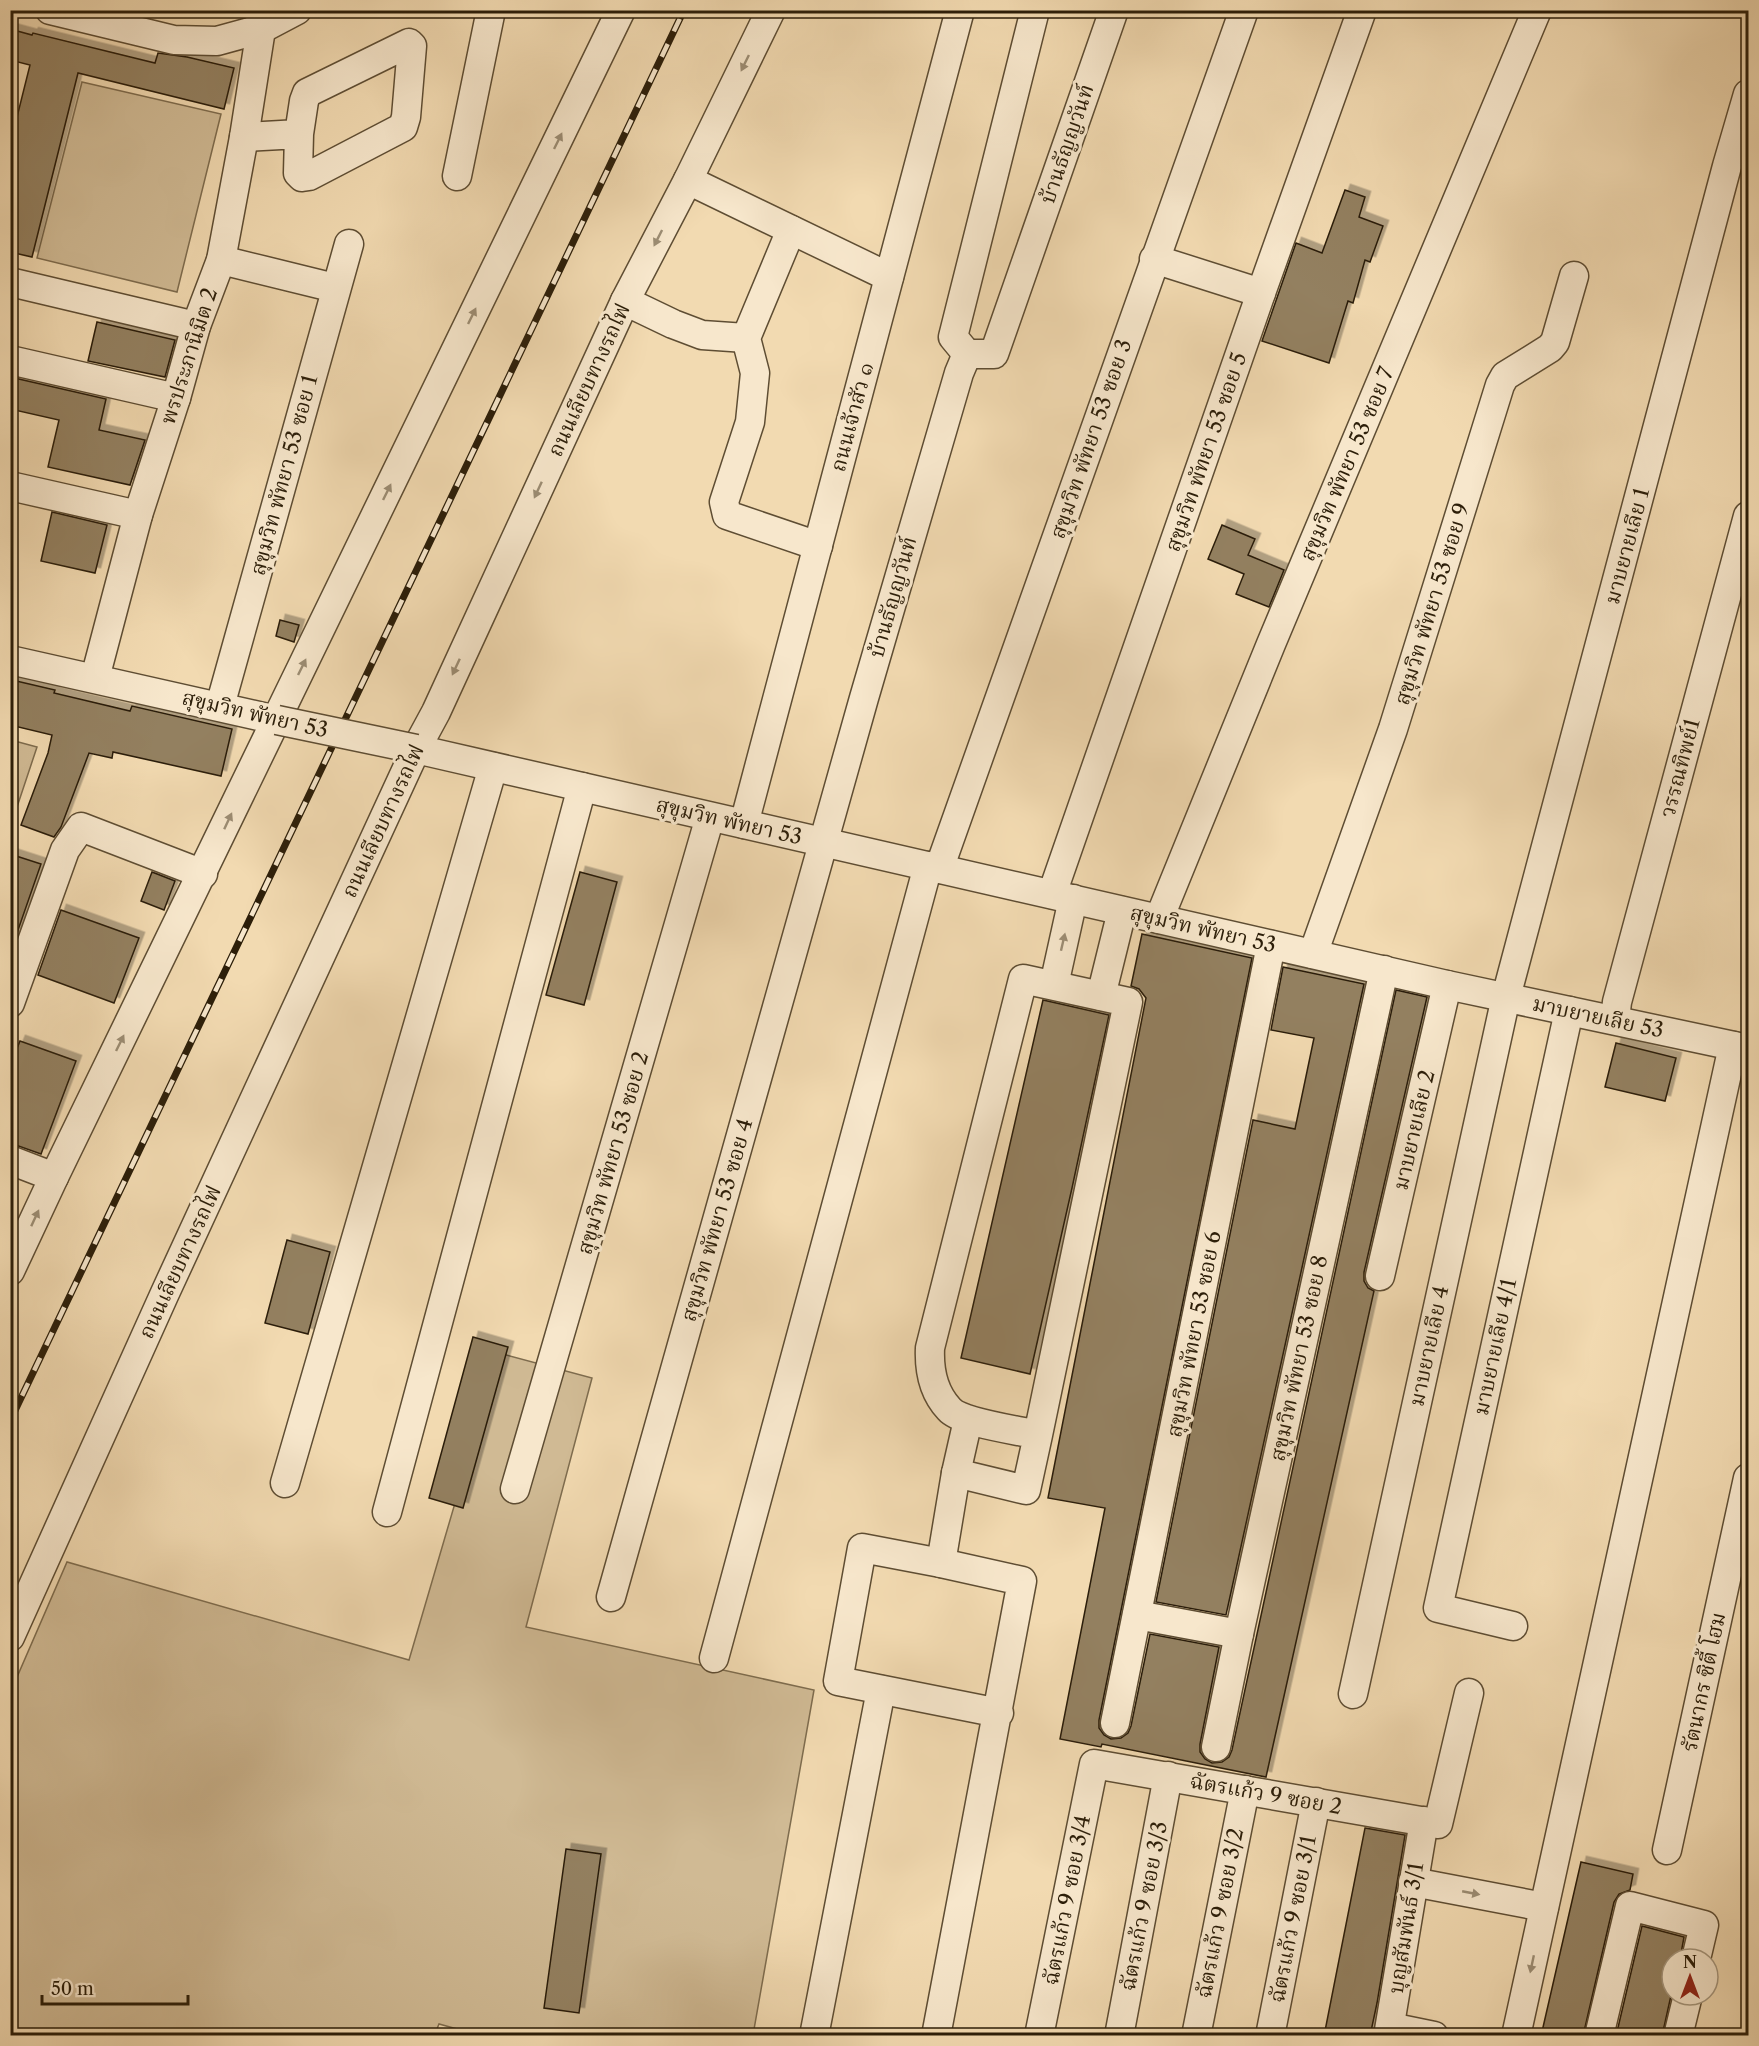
<svg xmlns="http://www.w3.org/2000/svg" width="1759" height="2046" viewBox="0 0 1759 2046" font-family="'Libre Caslon Text','Noto Serif Thai',serif">
	<defs>
		<filter id="shadow"><feDropShadow dx="5.5" dy="-5.5" stdDeviation="0" flood-color="#0004"/></filter>
	</defs>
	<rect width="100%" height="100%" fill="#f2dab1"/>
	<filter id="stains"><feTurbulence type="fractalNoise" baseFrequency=".00333" numOctaves="4"/><feColorMatrix values="0 0 0 0 .2 0 0 0 0 .09 0 0 0 0 .02 0 0 0 .5 -.17"/></filter>
	<radialGradient id="worn" r=".72"><stop offset=".6" stop-color="#630" stop-opacity="0"/><stop offset="1" stop-color="#630" stop-opacity=".3"/></radialGradient>
	<g fill="#d0ba94" stroke="#7e6c4e" stroke-width="1.5">
		<path d="M82,82L221,114L177,292L37,258Z"/>
		<path d="M11,740L37,747L11,825L10,740Z"/>
		<path d="M499,1353L592,1378L526,1627L814,1690L753,2035L482,2036L439,2024L434,2036H11V1691L67,1562L409,1660Z"/>
	</g>
	<g fill="#938060" stroke="#2c1e09" stroke-width="1.5" filter="url(#shadow)">
		<path d="M10,29L32,35L33,33L155,63L158,53L187,57L234,68L224,109L78,73L32,257L10,252V145L30,65L10,60Z"/>
		<path d="M1345,190L1365,197L1359,217L1383,226L1370,262L1365,260L1353,303L1348,301L1329,363L1262,341L1296,243L1322,253Z"/>
		<path d="M97,322L175,340L165,377L88,361Z"/>
		<path d="M10,377L106,399L99,430L145,440L130,485L48,467L59,420L10,409Z"/>
		<path d="M52,512L107,525L95,573L41,561Z"/>
		<path d="M1222,525L1255,539L1248,555L1284,570L1269,607L1236,594L1244,574L1208,559Z"/>
		<path d="M280,620L299,625L294,642L276,636Z"/>
		<path d="M12,680L55,690L54,693L130,711L132,706L232,729L221,776L113,752L112,758L89,753L61,827L54,837L21,825L48,753L52,735L10,725V688Z"/>
		<path d="M10,854L41,864L10,953Z"/>
		<path d="M152,872L175,881L164,910L141,901Z"/>
		<path d="M580,872L617,882L584,1005L546,995Z"/>
		<path d="M61,910L139,938L114,1003L38,975Z"/>
		<path d="M1142,934L1252,958L1099,1720V1728L1104,1735L1111,1739L1121,1738L1128,1733L1131,1726L1150,1634L1219,1647L1200,1744V1752L1205,1759L1212,1763L1222,1762L1229,1757L1232,1750L1396,990L1427,997L1364,1272V1281L1368,1288L1374,1291L1266,1777L1102,1744L1101,1747L1060,1739L1105,1508L1048,1498L1146,998L1139,989L1131,986Z"/>
		<path d="M1283,967L1364,984L1226,1615L1156,1602L1253,1120L1295,1129L1314,1038L1271,1030Z"/>
		<path d="M1043,1000L1109,1015L1072,1188L1030,1374L961,1358Z"/>
		<path d="M20,1041L76,1061L41,1154L10,1143V1066Z"/>
		<path d="M1616,1043L1676,1058L1665,1101L1605,1087Z"/>
		<path d="M287,1240L330,1252L308,1334L265,1323Z"/>
		<path d="M473,1337L508,1347L463,1508L429,1498Z"/>
		<path d="M1365,1828L1405,1835L1377,2003L1370,2036H1324Z"/>
		<path d="M566,1849L601,1854L579,2013L544,2008Z"/>
		<path d="M1581,1862L1633,1874L1630,1890L1619,1894L1614,1902L1583,2036H1541Z"/>
		<path d="M1642,1926L1684,1937L1680,1959H1672V1991L1662,2036H1616Z"/>
	</g>
	<g fill="none" stroke-linecap="round" stroke-linejoin="round">
		<defs>
			<g id="minor">
				<path d="M50,10L174,40L217,41L261,29L297,10"/>
				<path d="M244,137L299,134L304,101L307,93L409,43L412,46L406,117L403,127L309,176L302,177L298,173L299,134"/>
				<path d="M457,176L491,10"/>
				<path d="M688,180L889,277"/>
				<path d="M791,230L746,338L755,373L750,422L724,502L727,515L818,546"/>
				<path d="M1154,259L1261,293"/>
				<path d="M221,260L335,288"/>
				<path d="M10,282L196,326"/>
				<path d="M625,301L673,324L702,335L746,338"/>
				<path d="M967,354H994L1114,10"/>
				<path d="M967,354L953,337L1035,10"/>
				<path d="M10,360L176,398"/>
				<path d="M10,486L138,515"/>
				<path d="M10,660L277,720"/>
				<path d="M95,678L138,515L176,398L196,326L221,260L244,137L261,29L260,10"/>
				<path d="M220,706L349,244"/>
				<path d="M416,749L1447,985L1748,1049"/>
				<path d="M744,824L960,10"/>
				<path d="M939,869L1244,10"/>
				<path d="M1052,894L1261,293L1362,10"/>
				<path d="M1159,919L1271,644L1537,10"/>
				<path d="M1313,954L1393,729L1500,385L1505,376L1550,348L1555,342L1574,276"/>
				<path d="M1054,985L1073,899"/>
				<path d="M1101,996L1122,911"/>
				<path d="M10,1003L65,850L81,827L203,874"/>
				<path d="M1615,1020L1617,1002L1748,516"/>
				<path d="M10,1160L54,1177"/>
				<path d="M10,1271L54,1177L621,10"/>
				<path d="M1380,1276L1447,985"/>
				<path d="M968,1420L956,1473L1026,1490L1038,1435L1128,1002L1023,979L930,1348C929,1370 933,1392 949,1409C961,1423 1018,1430 1038,1435"/>
				<path d="M285,1483L493,767"/>
				<path d="M515,1489L710,817"/>
				<path d="M387,1512L582,787"/>
				<path d="M941,1563L956,1473"/>
				<path d="M611,1597L864,698L959,373L967,354"/>
				<path d="M1137,1615L1239,1634"/>
				<path d="M1513,1626L1438,1608L1569,1011"/>
				<path d="M10,1637L165,1293L416,749L436,712L625,301L688,180L771,10"/>
				<path d="M714,1658L928,866"/>
				<path d="M1353,1694L1506,997L1727,166L1748,94"/>
				<path d="M1115,1723L1271,945"/>
				<path d="M1216,1747L1239,1634L1384,970"/>
				<path d="M1667,1850L1748,1478"/>
				<path d="M1413,1882L1544,1907"/>
				<path d="M1390,2027L1434,2036"/>
				<path d="M814,2036L881,1690"/>
				<path d="M936,2036L1022,1581L941,1563L862,1548L838,1681L999,1713"/>
				<path d="M1039,2036L1094,1764L1438,1824L1469,1693"/>
				<path d="M1119,2036L1168,1776"/>
				<path d="M1196,2036L1245,1790"/>
				<path d="M1270,2036L1316,1802"/>
				<path d="M1388,2036L1424,1821"/>
				<path d="M1516,2036L1733,1046"/>
				<path d="M1599,2036L1630,1906L1704,1925L1696,1959"/>
				<path d="M1678,2036L1688,1995"/>
			</g>
		</defs>
		<use href="#minor" stroke="#5e4d33" stroke-width="31"/>
		<use href="#minor" stroke="#f7e7cc" stroke-width="28"/>
		<defs>
			<path id="rail" d="M10,1421L684,10"/>
		</defs>
		<use href="#rail" stroke="#2c1e09" stroke-width="7"/>
		<use href="#rail" stroke="#f7e7cc" stroke-width="4.5" stroke-dasharray="14" stroke-linecap="butt"/>
		<defs>
			<path id="minor-bridge" d="M277,720L416,749"/>
		</defs>
		<use href="#minor-bridge" stroke="#5e4d33" stroke-width="31" stroke-linecap="butt"/>
		<use href="#minor-bridge" stroke="#f7e7cc" stroke-width="28"/>
	</g>
	<defs><path id="oneway-solid" d="M-6-.8H1V-3.2L6.5 0L1 3.2V.8H-6Z" transform="scale(1.5)"/></defs>
	<g fill="#9c8d74">
		<use href="#oneway-solid" transform="translate(745 63) rotate(116)"/>
		<use href="#oneway-solid" transform="translate(558 141) rotate(-64)"/>
		<use href="#oneway-solid" transform="translate(658 238) rotate(117)"/>
		<use href="#oneway-solid" transform="translate(472 316) rotate(-64)"/>
		<use href="#oneway-solid" transform="translate(538 490) rotate(115)"/>
		<use href="#oneway-solid" transform="translate(387 492) rotate(-64)"/>
		<use href="#oneway-solid" transform="translate(302 667) rotate(-64)"/>
		<use href="#oneway-solid" transform="translate(456 667) rotate(115)"/>
		<use href="#oneway-solid" transform="translate(228 821) rotate(-65)"/>
		<use href="#oneway-solid" transform="translate(1063 942) rotate(-77)"/>
		<use href="#oneway-solid" transform="translate(120 1043) rotate(-64)"/>
		<use href="#oneway-solid" transform="translate(35 1218) rotate(-65)"/>
		<use href="#oneway-solid" transform="translate(1471 1893) rotate(11)"/>
		<use href="#oneway-solid" transform="translate(1532 1964) rotate(102)"/>
	</g>
	<g text-anchor="middle" stroke-width="6" stroke-linejoin="round" paint-order="stroke">
		<g font-size="21" fill="#2c1e09" stroke="#f7e7cc">
			<text transform="translate(1067 144) rotate(-71)" y="7">บ้านธัญญวันท์</text>
			<text transform="translate(189 356) rotate(-72)" y="7">พรประภานิมิต 2</text>
			<text transform="translate(589 380) rotate(-65)" y="7">ถนนเลียบทางรถไฟ</text>
			<text transform="translate(852 417) rotate(-75)" y="7">ถนนเจ้าสัว ๑</text>
			<text transform="translate(1091 439) rotate(-71)" y="7">สุขุมวิท พัทยา 53 ซอย 3</text>
			<text transform="translate(1206 452) rotate(-71)" y="7">สุขุมวิท พัทยา 53 ซอย 5</text>
			<text transform="translate(1347 464) rotate(-67)" y="7">สุขุมวิท พัทยา 53 ซอย 7</text>
			<text transform="translate(284 475) rotate(-75)" y="7">สุขุมวิท พัทยา 53 ซอย 1</text>
			<text transform="translate(1627 546) rotate(-75)" y="7">มาบยายเลีย 1</text>
			<text transform="translate(893 597) rotate(-74)" y="7">บ้านธัญญวันท์</text>
			<text transform="translate(1432 604) rotate(-73)" y="7">สุขุมวิท พัทยา 53 ซอย 9</text>
			<text transform="translate(255 714) rotate(13)" y="7">สุขุมวิท พัทยา 53</text>
			<text transform="translate(1680 768) rotate(-75)" y="7">วรรณทิพย์1</text>
			<text transform="translate(383 821) rotate(-65)" y="7">ถนนเลียบทางรถไฟ</text>
			<text transform="translate(729 821) rotate(13)" y="7">สุขุมวิท พัทยา 53</text>
			<text transform="translate(1203 929) rotate(13)" y="7">สุขุมวิท พัทยา 53</text>
			<text transform="translate(1598 1017) rotate(12)" y="7">มาบยายเลีย 53</text>
			<text transform="translate(1414 1130) rotate(-77)" y="7">มาบยายเลีย 2</text>
			<text transform="translate(613 1153) rotate(-74)" y="7">สุขุมวิท พัทยา 53 ซอย 2</text>
			<text transform="translate(717 1220) rotate(-74)" y="7">สุขุมวิท พัทยา 53 ซอย 4</text>
			<text transform="translate(180 1262) rotate(-65)" y="7">ถนนเลียบทางรถไฟ</text>
			<text transform="translate(1194 1334) rotate(-79)" y="7">สุขุมวิท พัทยา 53 ซอย 6</text>
			<text transform="translate(1429 1346) rotate(-78)" y="7">มาบยายเลีย 4</text>
			<text transform="translate(1495 1347) rotate(-78)" y="7">มาบยายเลีย 4/1</text>
			<text transform="translate(1299 1358) rotate(-78)" y="7">สุขุมวิท พัทยา 53 ซอย 8</text>
			<text transform="translate(1704 1682) rotate(-78)" y="7">รัตนากร ซิตี้ โฮม</text>
			<text transform="translate(1266 1794) rotate(10)" y="7">ฉัตรแก้ว 9 ซอย 2</text>
			<text transform="translate(1067 1900) rotate(-79)" y="7">ฉัตรแก้ว 9 ซอย 3/4</text>
			<text transform="translate(1144 1906) rotate(-79)" y="7">ฉัตรแก้ว 9 ซอย 3/3</text>
			<text transform="translate(1220 1913) rotate(-79)" y="7">ฉัตรแก้ว 9 ซอย 3/2</text>
			<text transform="translate(1293 1919) rotate(-79)" y="7">ฉัตรแก้ว 9 ซอย 3/1</text>
			<text transform="translate(1406 1928) rotate(-81)" y="7">บุญสัมพันธ์ 3/1</text>
		</g>
	</g>
	<rect width="1759" height="2046" fill="none" stroke="#f2dab1" stroke-width="36"/>
	<rect x="12" y="12" width="1735" height="2022" fill="none" stroke="#2c1e09" stroke-width="3"/>
	<rect x="18" y="18" width="1723" height="2010" fill="none" stroke="#2c1e09" stroke-width="1.5"/>
	<g transform="translate(1690 1977)"><circle r="28" fill="#f7e7cc" stroke="#a6977e" stroke-width="1.5"/>
	<path d="M0-4.5L10 22L0 15L-10 22Z" fill="#8f2418"/>
	<text y="-9" font-size="16" font-weight="bold" text-anchor="middle" fill="#2c1e09">N</text>
	</g>
	<path d="M42 1995v9h146v-9" fill="none" stroke="#2c1e09" stroke-width="3"/>
	<text x="51" y="1995" font-size="18" fill="#2c1e09" stroke="#f7e7cc" stroke-width="4.5" paint-order="stroke">50 m</text>
	<rect width="100%" height="100%" filter="url(#stains)"/>
	<rect width="100%" height="100%" fill="url(#worn)"/>
</svg>
